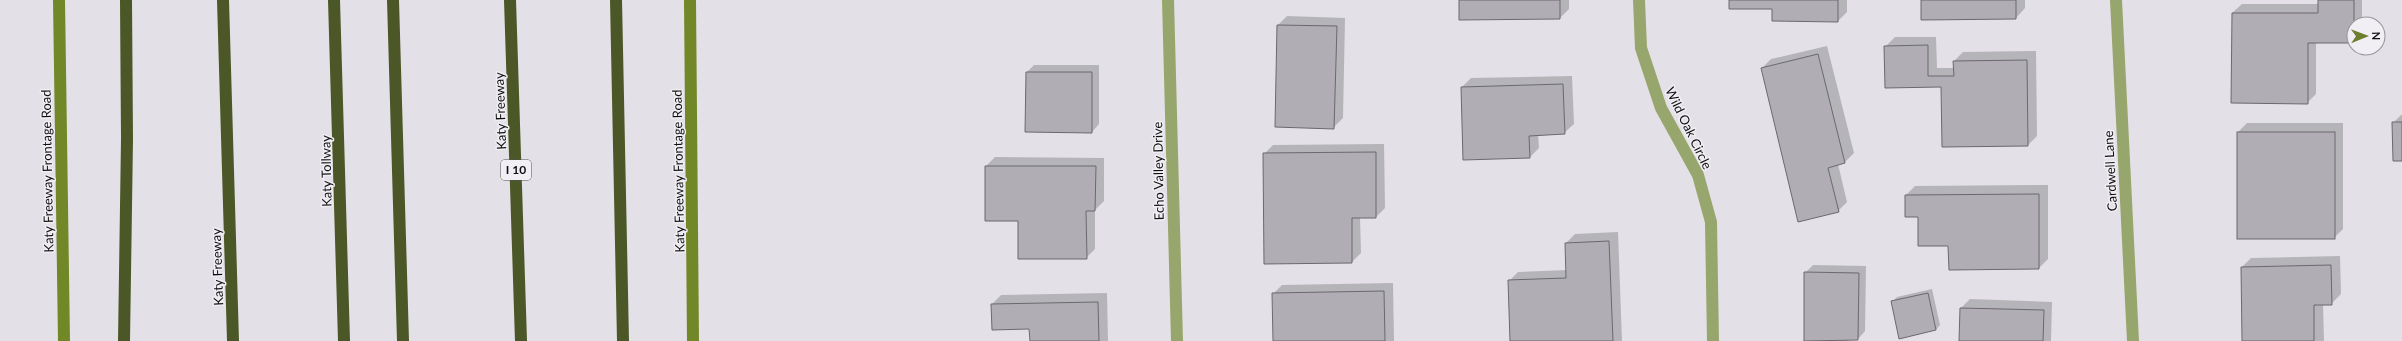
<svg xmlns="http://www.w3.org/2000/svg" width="2402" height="341" viewBox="0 0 2402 341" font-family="Lato,sans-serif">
	<rect width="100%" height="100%" fill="#e3e1e7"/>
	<g fill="#0003">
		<path d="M1460,0H1569V9L1560,18L1460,19Z"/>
		<path d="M1730,0H1847V12L1838,21Z"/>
		<path d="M1922,0H2025V8L2016,18Z"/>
		<path d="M2319,0H2362V24H2354V41L2316,42V94L2307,103L2232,13L2242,4H2319Z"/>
		<path d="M1287,16L1345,18L1343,118L1334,127L1276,126L1278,25Z"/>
		<path d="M1895,37H1936L1937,68H1954V61L1963,52L2036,51L2037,136L2028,145L1942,86L1886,46Z"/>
		<path d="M1827,46L1854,153L1845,162L1838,164L1847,202L1838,211L1762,68L1771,59Z"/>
		<path d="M1034,65H1099V124L1092,132L1027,72Z"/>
		<path d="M1572,76L1574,124L1564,133L1538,134L1539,148L1530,157L1464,159L1462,87L1471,78Z"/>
		<path d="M2401,115H2402V160L2393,123Z"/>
		<path d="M2247,123H2343V229L2334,238L2238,132Z"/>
		<path d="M1384,144L1385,208L1376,217H1360L1361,253L1352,262H1265L1264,154L1273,145Z"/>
		<path d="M995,157L1104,158V201L1095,210V249L1086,258L1019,220L986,166Z"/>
		<path d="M2048,185V259L2039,268L1949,245L1919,216L1906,195L1915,186Z"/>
		<path d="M1618,232L1622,341H1511L1509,281L1518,272L1567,270L1566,243L1575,234Z"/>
		<path d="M2340,256L2341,294L2331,304H2323L2324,341H2243L2242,267L2251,258Z"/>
		<path d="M1813,265L1866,266L1865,331L1858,339H1848V341H1805V273Z"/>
		<path d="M1393,283L1394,341H1274L1273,294L1282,285Z"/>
		<path d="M1932,289L1940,325L1936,330L1892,302L1897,297Z"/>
		<path d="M1107,293L1108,341H1031L1030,328L992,304L1001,295Z"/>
		<path d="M1970,299L2052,302L2051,341H1960L1961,308Z"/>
	</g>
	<g fill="#b0aeb4" stroke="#6b696f">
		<path d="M1459,0H1560V19L1459,20Z"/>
		<path d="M1729,0H1838V22L1772,21V9H1729Z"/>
		<path d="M1921,0H2016V19L1921,20Z"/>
		<path d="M2318,0H2354V43H2308V104L2231,103L2232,13H2318Z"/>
		<path d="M1277,25L1337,26L1334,129L1275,127Z"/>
		<path d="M1928,45V76H1954L1953,61L2027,60L2028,146L1942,147L1941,87L1885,88L1884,46Z"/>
		<path d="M1818,54L1845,163L1828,168L1839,212L1798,222L1761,68Z"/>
		<path d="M1026,72H1092V133L1025,132Z"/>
		<path d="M1563,84L1565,134L1529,136L1530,158L1463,160L1461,87Z"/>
		<path d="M2392,122H2402V161H2393Z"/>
		<rect x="2237" y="132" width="98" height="107"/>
		<path d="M1376,152V218H1352V263L1264,264L1263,153Z"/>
		<path d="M985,166H1096L1095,211H1086L1087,259H1018V221H985Z"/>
		<path d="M2039,194V269L1949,270L1948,246H1918V217H1905V195Z"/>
		<path d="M1609,241L1613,341H1510L1508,280L1566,278L1565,243Z"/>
		<path d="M2331,265L2332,305H2314V341H2242L2241,267Z"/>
		<path d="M1804,272L1859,273L1858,340L1804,341Z"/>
		<path d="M1384,291L1385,341H1273L1272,293Z"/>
		<path d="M1928,293L1936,330L1899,339L1891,301Z"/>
		<path d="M1098,302L1099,341H1030L1029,329L992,330L991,304Z"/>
		<path d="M1960,308L2044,310L2043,341H1959Z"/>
	</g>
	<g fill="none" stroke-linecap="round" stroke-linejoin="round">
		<g stroke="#96a66c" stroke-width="12">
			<path d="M1168,0L1177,341"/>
			<path d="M1639,0L1641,48L1661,108L1698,175L1711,222L1713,341"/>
			<path d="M2116,0L2133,341"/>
		</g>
		<g stroke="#728727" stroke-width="12">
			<path d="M59,0L64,341"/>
			<path d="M690,0L693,341"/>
		</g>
		<g stroke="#4b5727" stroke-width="12">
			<path d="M223,0L233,341"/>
			<path d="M334,0L344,341"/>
			<path d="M393,0L403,341"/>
			<path d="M510,0L521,341"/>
			<path d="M616,0L623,341"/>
			<path d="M124,341L127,139L126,0"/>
		</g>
	</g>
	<g text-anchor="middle" stroke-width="3" stroke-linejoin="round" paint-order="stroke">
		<rect fill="#f1eef4" stroke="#535254" stroke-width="1" x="501" y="160" width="30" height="20" rx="3"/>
		<g font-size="12" font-weight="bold" fill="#0f0f10">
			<text x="516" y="174">I 10</text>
		</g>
		<g font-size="13" fill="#0f0f10" stroke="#f1eef4">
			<text transform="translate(500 111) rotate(-92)" y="5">Katy Freeway</text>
			<text transform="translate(1689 128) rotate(64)" y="5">Wild Oak Circle</text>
			<text transform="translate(47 171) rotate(-91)" y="5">Katy Freeway Frontage Road</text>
			<text transform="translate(326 171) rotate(-91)" y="5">Katy Tollway</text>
			<text transform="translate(678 171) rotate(-91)" y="5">Katy Freeway Frontage Road</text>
			<text transform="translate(1158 171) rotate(-91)" y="5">Echo Valley Drive</text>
			<text transform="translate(2110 171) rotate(-93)" y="5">Cardwell Lane</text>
			<text transform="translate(217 267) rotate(-92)" y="5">Katy Freeway</text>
		</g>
	</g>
	<g transform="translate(2366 36) rotate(89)"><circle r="19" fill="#f1eef4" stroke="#979599"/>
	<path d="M0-3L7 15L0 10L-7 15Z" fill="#6c7f2e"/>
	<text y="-6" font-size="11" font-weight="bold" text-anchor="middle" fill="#0f0f10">N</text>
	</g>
</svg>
